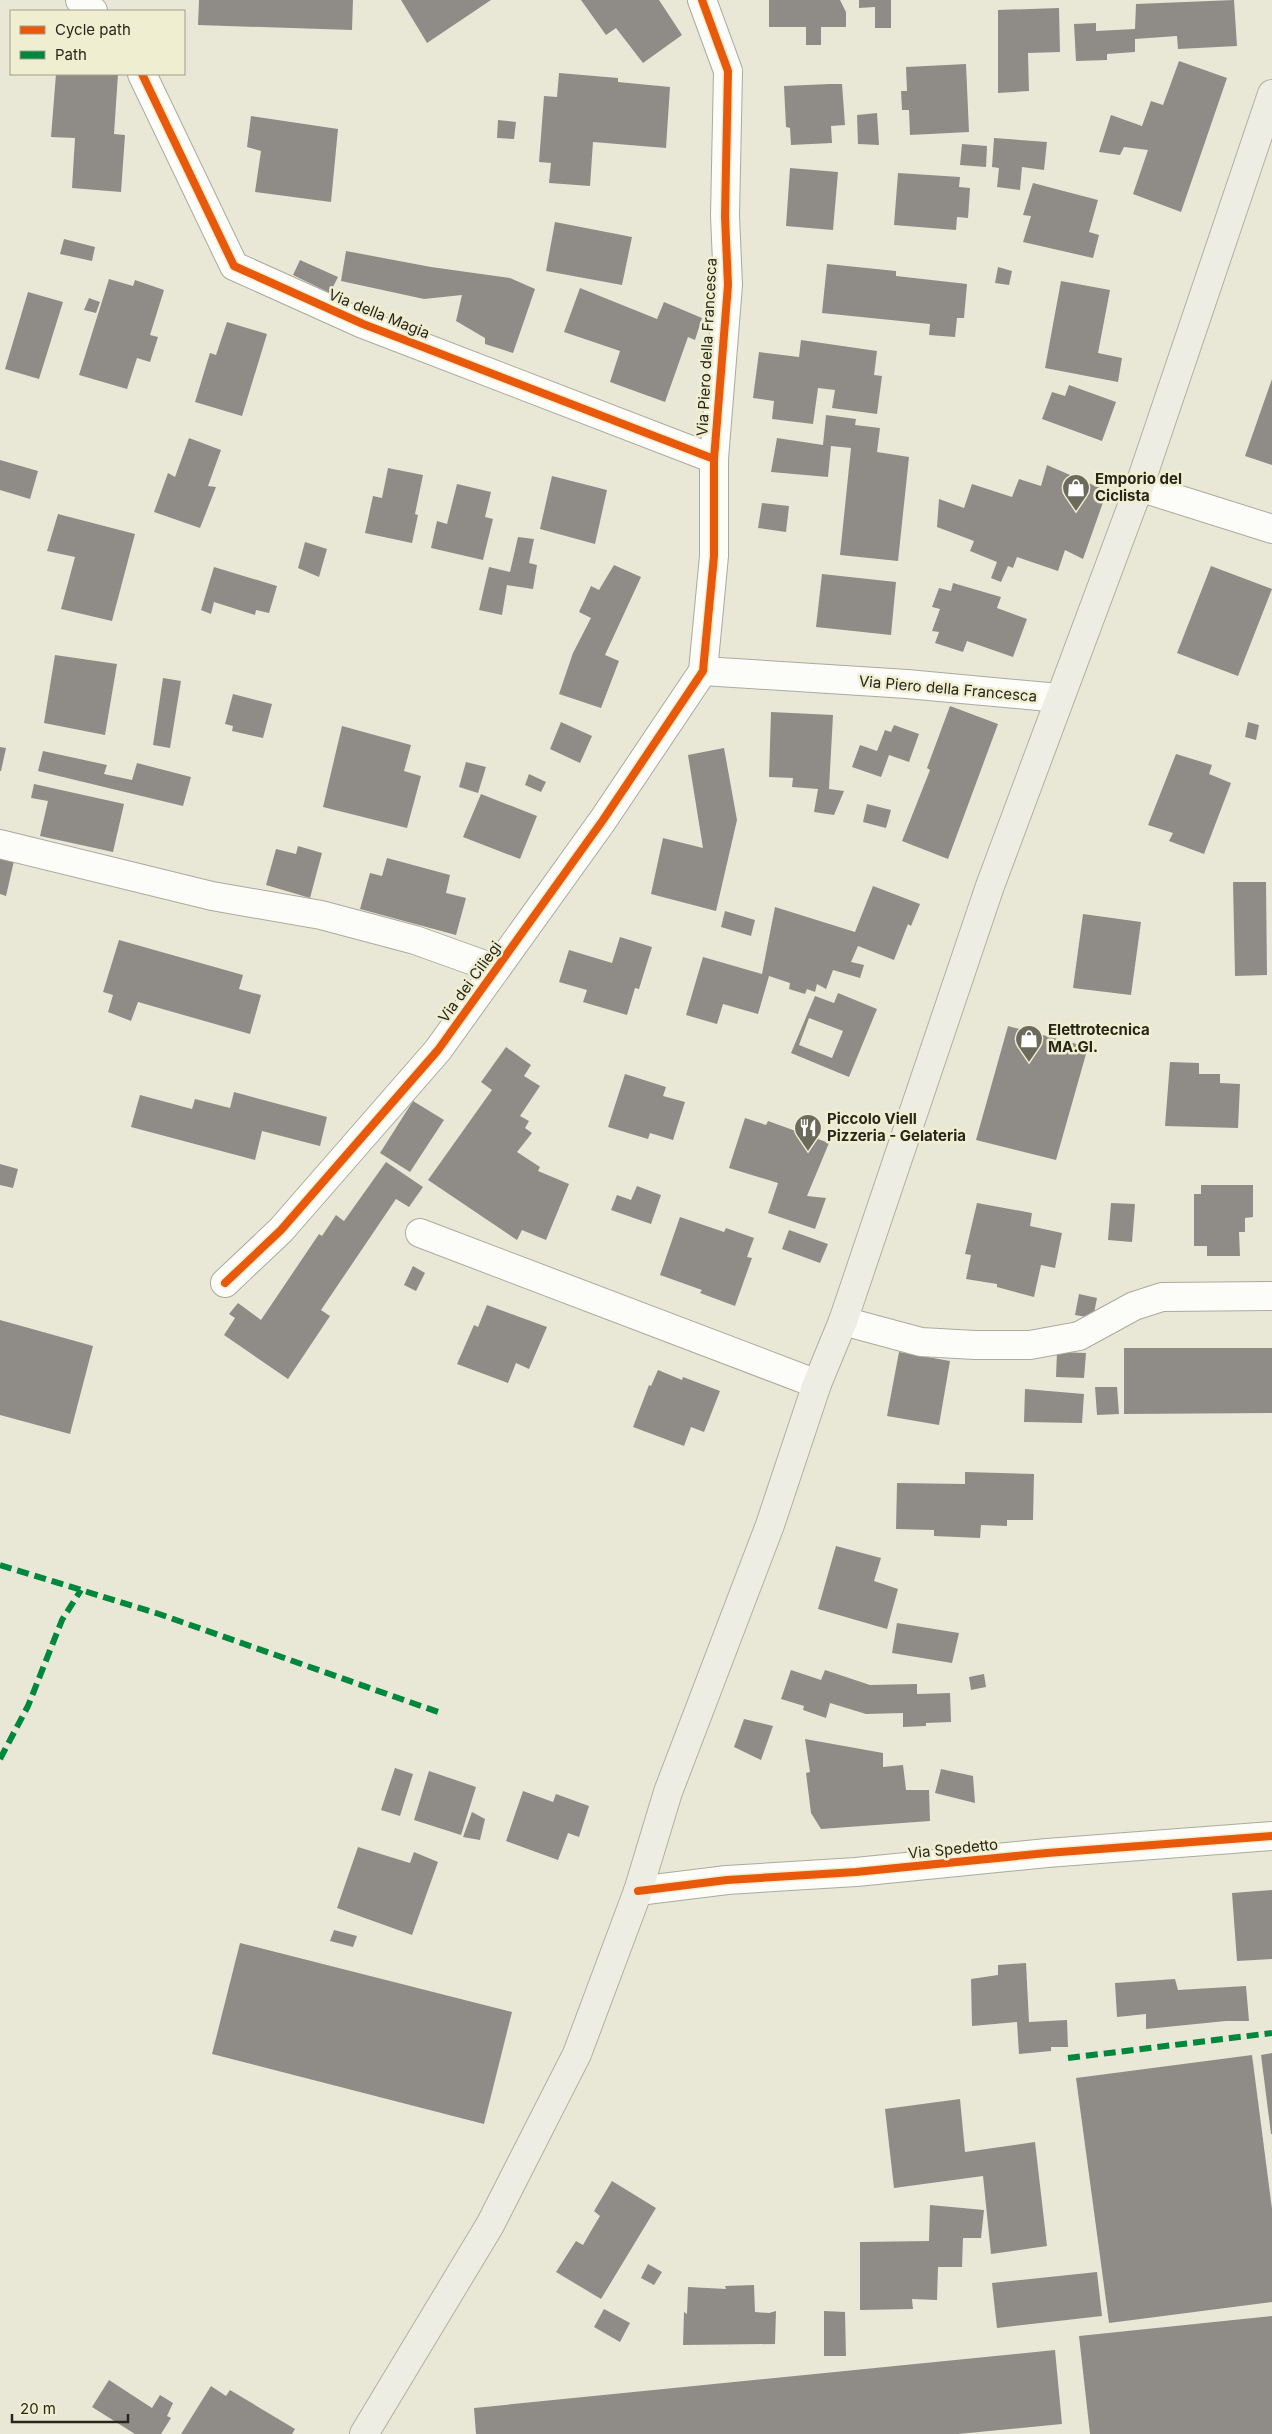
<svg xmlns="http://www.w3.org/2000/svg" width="1272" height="2434" viewBox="0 0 1272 2434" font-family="Inter,sans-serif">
	<rect width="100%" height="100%" fill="#e9e8d7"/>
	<g fill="#8f8c88" fill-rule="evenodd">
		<path d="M199,0H353L352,30L198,25Z"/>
		<path d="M401,0H491L427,43Z"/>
		<path d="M581,0H659L682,35L643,63L616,28L606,35Z"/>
		<path d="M769,0H840L846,12V27H821V45H806V27H769Z"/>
		<path d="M859,0H891V28H875V7L859,8Z"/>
		<path d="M1234,0L1237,46L1178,49L1177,36L1135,39V52L1107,54V60L1076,61L1074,24L1096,23V31L1135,29L1136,4Z"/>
		<path d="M1059,8L1060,52L1028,53L1029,91L998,93V10Z"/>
		<path d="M1179,61L1227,78L1181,212L1133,194L1148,150L1124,147L1120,155L1099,152L1111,115L1142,126L1151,101L1163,105Z"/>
		<path d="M966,64L969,132L910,135L909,110H902L901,91H907L906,67Z"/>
		<path d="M559,73L618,78V82L670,87L666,148L593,142L590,186L549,183L551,163L539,162L544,96L557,97Z"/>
		<path d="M56,74H118L114,134L125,135L121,192L72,188L75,138L51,137Z"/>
		<path d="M829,84H842L845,125L831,126L832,143L791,145L790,128L786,127L784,86Z"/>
		<path d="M877,113L879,145L858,144L857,115Z"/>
		<path d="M251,116L338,129L331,202L255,192L261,151L247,147Z"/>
		<path d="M498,120L516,122L514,139L497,138Z"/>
		<path d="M994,138L1047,142L1044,170L1022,167L1020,190L997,187L999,168L992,167Z"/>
		<path d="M962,144L987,146L986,167L960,165Z"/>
		<path d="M790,168L838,172L833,230L786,226Z"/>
		<path d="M898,173L960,177L959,187L970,188L968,218L957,217L956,230L894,225Z"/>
		<path d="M1033,183L1098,200L1089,232L1099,235L1093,258L1023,242L1031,216L1023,215Z"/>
		<path d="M555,222L632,237L622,285L546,271Z"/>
		<path d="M64,239L95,247L92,261L60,254Z"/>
		<path d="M346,251L431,267L510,278L535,289L513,353L485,344V338L456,321L462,295L424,299L341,281Z"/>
		<path d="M300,260L338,277L330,293L293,275Z"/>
		<path d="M827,264L896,271V276L967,284L964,318H957L955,337L929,335L930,324L822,313Z"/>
		<path d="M998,267L1012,271L1009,285L995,283Z"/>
		<path d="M109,279L133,286L135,280L164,290L150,335L158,337L150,362L137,358L127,389L79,375Z"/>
		<path d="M1061,281L1110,290L1098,353L1122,358L1118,382L1045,368Z"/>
		<path d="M580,288L657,319L664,302L702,318L695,340L688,337L665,402L610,382L620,351L564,332Z"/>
		<path d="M28,292L63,302L39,379L5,369Z"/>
		<path d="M89,298L100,302L96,313L84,310Z"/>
		<path d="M227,322L267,334L242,416L195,402L210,353L216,355Z"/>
		<path d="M801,340L877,351L874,375L882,376L877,414L832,408L835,390L818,388L813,424L772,419L774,401L753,398L759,352L799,357Z"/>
		<path d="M1272,379V465L1245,456Z"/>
		<path d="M1069,385L1116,402L1102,441L1042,419L1052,392L1065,396Z"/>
		<path d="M826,415L856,419L855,425L880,428L877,452L909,457L898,561L840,555L851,448L831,446L828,477L771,472L777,438L823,445Z"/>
		<path d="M189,438L221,450L208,486L216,487L200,528L154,512L168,473L175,477Z"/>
		<path d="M0,460L38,471L30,499L0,490Z"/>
		<path d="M1047,465L1107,491L1083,559L1065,550L1058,571L1017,557L1013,568L1008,566L1001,582L991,578L997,562L970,551L974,541L937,527L939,499L964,508L972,484L1012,497L1019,479L1041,486Z"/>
		<path d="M388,468L423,475L415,514L418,515L412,543L365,533L373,496L382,498Z"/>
		<path d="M552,476L607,490L595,544L540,529Z"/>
		<path d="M457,484L491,492L485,517L493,519L483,560L431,548L437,521L447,524Z"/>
		<path d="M762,503L789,506L786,532L758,528Z"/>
		<path d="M58,514L135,534L112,621L61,609L75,557L47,551Z"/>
		<path d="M518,537L534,539L529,563L537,565L533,589L507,585L502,615L479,610L489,567L510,572Z"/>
		<path d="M305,542L327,549L319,577L298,568Z"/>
		<path d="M614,565L641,577L605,655L619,661L601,708L559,694L573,653L591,618L579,612L591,586L599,590Z"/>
		<path d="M1211,566L1272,589L1238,676L1177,653Z"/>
		<path d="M214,567L277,586L269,613L256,610L255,615L214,602L211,614L201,610Z"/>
		<path d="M822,574L896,582L891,635L816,627Z"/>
		<path d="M953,583L1001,597L997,608L1027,619L1013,657L967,641L963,652L935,643L939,632L932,631L940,609L932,607L939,588L951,591Z"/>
		<path d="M55,655L117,664L105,735L44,723Z"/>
		<path d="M163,678L181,681L170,748L153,745Z"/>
		<path d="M233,694L272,704L263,738L232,731L233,726L225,724Z"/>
		<path d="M950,706L998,724L948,859L902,841L930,770L927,768Z"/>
		<path d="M771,712L833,715L829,789L844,791L834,815L814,812L818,789L792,787L793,778L769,777Z"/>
		<path d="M561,722L592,736L580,763L550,749Z"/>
		<path d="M1248,722L1259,725L1256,740L1245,737Z"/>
		<path d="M894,725L919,734L909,762L889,755L881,777L852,767L860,745L877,751L885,730L891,732Z"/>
		<path d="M342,726L411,745L404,771L421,776L407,828L323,807Z"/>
		<path d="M0,747L6,748L1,771H0Z"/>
		<path d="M724,748L737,820L716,911L651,894L663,838L703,848L688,755Z"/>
		<path d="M43,751L107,765L104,774L132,780L137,763L191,777L183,806L38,771Z"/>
		<path d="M1176,754L1212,765L1209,774L1231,783L1204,854L1169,841L1173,833L1148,825Z"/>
		<path d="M466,762L486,767L478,793L459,787Z"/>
		<path d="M529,774L546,782L541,792L525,785Z"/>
		<path d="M34,784L124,804L113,852L40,836L48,801L31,798Z"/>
		<path d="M481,794L537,816L520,859L463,837Z"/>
		<path d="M867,804L891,810L886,828L863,822Z"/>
		<path d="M298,846L322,853L310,898L266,885L276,849L296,854Z"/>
		<path d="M0,857L14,861L6,896L0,894Z"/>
		<path d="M387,858L450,875L446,893L466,898L456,935L360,909L370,873L382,876Z"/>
		<path d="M1233,882H1266L1267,975L1235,976Z"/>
		<path d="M873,886L920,904L911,926L908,924L894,960L858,946L851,962L864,965L860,978L833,970L826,989L817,984L815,992L807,989L805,994L789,989L790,983L769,976L758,1014L723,1004L717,1024L686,1015L703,957L762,974L775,907L855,932Z"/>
		<path d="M725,911L755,920L751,936L721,927Z"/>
		<path d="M1083,914L1141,922L1131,995L1073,988Z"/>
		<path d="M620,937L652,947L639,989L635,988L627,1015L583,1002L587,990L559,982L569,950L612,963Z"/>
		<path d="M119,940L243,975L239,989L261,995L250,1034L138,1002L131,1021L108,1012L113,995L103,992Z"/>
		<path d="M838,993L877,1009L849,1077L791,1053L815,996L834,1003ZM809,1018L843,1031L832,1058L799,1045Z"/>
		<path d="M1008,1026L1088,1047L1056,1160L976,1140Z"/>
		<path d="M506,1047L531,1065L524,1076L540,1086L520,1116L529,1121L525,1128L532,1133L517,1152L540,1167L538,1171L569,1184L546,1240L522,1230L517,1240L428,1180L492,1090L481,1082Z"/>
		<path d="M1170,1062L1199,1063V1074H1220V1083L1240,1084L1238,1128L1165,1126Z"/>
		<path d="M625,1074L666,1087L663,1096L685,1102L673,1140L650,1133L648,1139L608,1127Z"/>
		<path d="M234,1092L327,1117L320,1146L262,1131L255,1160L131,1127L140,1095L192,1109L195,1099L230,1108Z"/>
		<path d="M413,1101L444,1120L410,1172L380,1153Z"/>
		<path d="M745,1118L766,1125L768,1121L829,1143L807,1196L826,1198L815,1229L768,1213L778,1183L729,1168Z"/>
		<path d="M386,1162L423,1187L409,1207L396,1199L321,1310L330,1316L288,1379L224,1335L235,1318L229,1314L238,1303L261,1320L319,1234L322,1236L336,1215L344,1221Z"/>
		<path d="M0,1164L18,1169L13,1188L0,1185Z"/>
		<path d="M1201,1185H1253V1217L1245,1218V1232H1239L1240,1256H1207V1246H1194V1194H1201Z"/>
		<path d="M637,1186L661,1195L651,1224L611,1210L617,1195L631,1200Z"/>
		<path d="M977,1203L1032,1213L1030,1226L1062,1233L1055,1268L1041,1265L1034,1297L997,1287V1284L966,1279L971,1255L965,1254Z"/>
		<path d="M1111,1203L1135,1204L1132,1242L1108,1240Z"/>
		<path d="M680,1217L724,1232L726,1228L754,1238L747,1257L752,1258L735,1306L700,1293L702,1290L660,1275Z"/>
		<path d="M789,1230L828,1244L820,1263L782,1249Z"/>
		<path d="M413,1266L425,1273L416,1291L404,1285Z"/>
		<path d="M1079,1294L1097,1298L1093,1318L1075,1315Z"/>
		<path d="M487,1305L547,1327L529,1369L516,1363L508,1383L457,1364L474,1325L478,1327Z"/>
		<path d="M0,1320L93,1346L70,1434L0,1415Z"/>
		<path d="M1124,1348H1272V1413L1124,1414Z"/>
		<path d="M899,1352L950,1361L939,1425L887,1416Z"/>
		<path d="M1057,1352L1086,1353L1084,1378L1056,1377Z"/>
		<path d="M658,1370L682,1380L683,1377L720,1391L704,1432L691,1427L684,1446L633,1427L649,1385L651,1386Z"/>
		<path d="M1095,1387H1117L1119,1414L1097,1415Z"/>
		<path d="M1025,1389L1084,1394L1082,1423L1024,1422Z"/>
		<path d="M965,1472L1034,1474L1033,1520H1007V1526L981,1525L980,1538L934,1536V1530L896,1529L897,1483L965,1484Z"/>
		<path d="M836,1546L881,1558L874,1581L898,1589L887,1629L818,1609Z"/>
		<path d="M897,1623L959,1633L952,1663L892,1653Z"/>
		<path d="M791,1670L821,1680L825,1670L870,1685L917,1684V1694L950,1693L951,1722L926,1723V1726L903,1727V1713L866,1714L830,1703L826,1718L803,1710L804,1706L781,1699Z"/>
		<path d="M984,1674L986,1687L971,1690L969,1677Z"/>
		<path d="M744,1719L773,1726L761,1760L734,1747Z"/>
		<path d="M805,1739L883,1753V1767L903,1765L906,1790H929L930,1821L821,1829L811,1813L806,1773L810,1772Z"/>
		<path d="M395,1768L413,1774L400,1816L381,1810Z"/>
		<path d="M941,1769L973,1776L975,1803L935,1793Z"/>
		<path d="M429,1771L476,1787L461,1835L414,1820Z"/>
		<path d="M523,1791L553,1802L556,1794L589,1806L579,1837L568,1833L558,1860L506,1841Z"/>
		<path d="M472,1812L485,1819L480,1840L463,1837Z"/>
		<path d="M358,1847L410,1863L414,1852L438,1862L412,1935L337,1908Z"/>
		<path d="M1272,1890V1959L1237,1961L1232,1893Z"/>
		<path d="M334,1930L357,1936L353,1947L330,1941Z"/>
		<path d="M240,1943L512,2012L484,2124L212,2054Z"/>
		<path d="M1026,1963L1029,2022L1067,2020L1068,2047H1051V2051L1019,2054L1017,2022L972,2026L971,1979L998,1975V1965Z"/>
		<path d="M1175,1979L1178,1990L1246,1986L1249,2021H1226L1146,2029V2014L1117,2017L1115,1983Z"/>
		<path d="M1272,2053V2134H1271L1261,2055Z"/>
		<path d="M1252,2055L1272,2209V2302L1109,2323L1076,2078Z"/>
		<path d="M960,2099L965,2152L1035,2142L1047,2246L991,2254L983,2176L894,2188L885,2109Z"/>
		<path d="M612,2181L656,2208L601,2299L556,2272L576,2241L583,2245L591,2231L600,2216L594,2211Z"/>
		<path d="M930,2205L984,2210L981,2238H963L962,2267H938L937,2300L912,2299L913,2309L860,2310V2242L929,2241Z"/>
		<path d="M648,2264L662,2272L654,2285L641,2278Z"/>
		<path d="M1097,2272L1102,2316L997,2328L992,2283Z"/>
		<path d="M754,2285L755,2312L769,2313L776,2311L775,2344L683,2345L684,2312L687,2314L688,2287L726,2289L725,2286Z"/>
		<path d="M604,2309L630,2323L620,2342L594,2327Z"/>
		<path d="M824,2311L845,2312L846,2356H824Z"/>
		<path d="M1272,2316V2434H1090L1079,2336Z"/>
		<path d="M1055,2350L1062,2424L958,2434H476L474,2408Z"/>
		<path d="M109,2380L152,2408L160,2395L173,2403L167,2416L171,2418L161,2434H135L92,2407Z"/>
		<path d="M211,2386L226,2396L230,2390L295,2429L292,2434H181Z"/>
	</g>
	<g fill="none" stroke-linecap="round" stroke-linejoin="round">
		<defs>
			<g id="minor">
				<path d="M80,0L93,11"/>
				<path d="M142,74L234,266L363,324L714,459"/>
				<path d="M1139,487L1272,529"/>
				<path d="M703,671L907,684L1059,698"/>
				<path d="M0,844L212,896L321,915L415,940L496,969"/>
				<path d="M420,1233L817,1384"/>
				<path d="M225,1283L281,1230L438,1050L603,820L703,671L714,556V459L728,285L725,216L728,71L702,0"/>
				<path d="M843,1321L921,1342L975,1345H1030L1079,1336L1134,1306L1162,1297L1272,1296"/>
				<path d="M638,1891L727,1880L856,1872L1047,1853L1272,1836"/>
			</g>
			<path id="major" d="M364,2434L490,2225L577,2054L638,1891L668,1792L770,1525L817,1384L843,1321L990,886L1139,487L1272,94"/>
		</defs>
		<use href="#minor" stroke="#abaa9d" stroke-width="30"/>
		<use href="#major" stroke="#b1b09d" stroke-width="30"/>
		<use href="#minor" stroke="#fcfcf9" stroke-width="28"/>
		<use href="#major" stroke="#edede4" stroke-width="28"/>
		<g stroke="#00873e" stroke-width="6" stroke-dasharray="12 6" stroke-linecap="butt">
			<path d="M0,1565L159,1614L441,1713"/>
			<path d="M0,1759L28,1706L62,1620L81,1590"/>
			<path d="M1068,2058L1272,2033"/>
		</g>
		<defs>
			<g id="cycleway">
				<path d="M142,74L234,266L363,324L714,459"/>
				<path d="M225,1283L281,1230L438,1050L603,820L703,671L714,556V459L728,285L725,216L728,71L702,0"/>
				<path d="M638,1891L727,1880L856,1872L1047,1853L1272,1836"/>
			</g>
		</defs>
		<use href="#cycleway" stroke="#f0eed0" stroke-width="11"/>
		<use href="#cycleway" stroke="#e8590c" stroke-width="8"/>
	</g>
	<defs>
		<symbol id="shop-pin" viewBox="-11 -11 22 30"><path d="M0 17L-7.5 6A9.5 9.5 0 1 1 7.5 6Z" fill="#6b6a5d" stroke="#f0eed0"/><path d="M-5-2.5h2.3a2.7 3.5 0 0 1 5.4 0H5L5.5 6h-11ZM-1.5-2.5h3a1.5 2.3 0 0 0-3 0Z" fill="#fff"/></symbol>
		<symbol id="restaurant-pin" viewBox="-11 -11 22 30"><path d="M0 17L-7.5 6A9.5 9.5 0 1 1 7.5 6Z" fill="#6b6a5d" stroke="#f0eed0"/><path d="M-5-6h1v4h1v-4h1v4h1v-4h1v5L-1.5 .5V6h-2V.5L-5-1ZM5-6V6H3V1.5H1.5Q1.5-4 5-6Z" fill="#fff"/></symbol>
	</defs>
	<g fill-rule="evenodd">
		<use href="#shop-pin" x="1060" y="472" width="32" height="43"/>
		<use href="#shop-pin" x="1013" y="1023" width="32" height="43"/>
		<use href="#restaurant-pin" x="792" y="1112" width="32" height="43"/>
	</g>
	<g text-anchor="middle" stroke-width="5" stroke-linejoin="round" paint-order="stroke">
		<g font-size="15" fill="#27261b" stroke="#f0eed0">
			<text transform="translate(379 314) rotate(22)" y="5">Via della Magia</text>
			<text transform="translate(707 347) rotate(-87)" y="5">Via Piero della Francesca</text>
			<text transform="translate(948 689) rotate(5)" y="5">Via Piero della Francesca</text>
			<text transform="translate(470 982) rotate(-54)" y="5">Via dei Ciliegi</text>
			<text transform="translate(953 1849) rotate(-6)" y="5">Via Spedetto</text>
		</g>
		<g font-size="15" font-weight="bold" fill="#27261b" stroke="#f0eed0" text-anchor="start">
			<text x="1095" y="484">Emporio del<tspan x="1095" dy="17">Ciclista</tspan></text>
			<text x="1048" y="1035">Elettrotecnica<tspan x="1048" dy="17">MA.GI.</tspan></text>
			<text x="827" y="1124">Piccolo Viell<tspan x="827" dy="17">Pizzeria - Gelateria</tspan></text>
		</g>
	</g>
	<rect x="10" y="10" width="175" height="65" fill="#f0eed0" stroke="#a09e88"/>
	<rect x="20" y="26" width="25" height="8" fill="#e8590c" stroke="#a09e88"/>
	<text x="55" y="35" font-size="15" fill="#27261b">Cycle path</text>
	<rect x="20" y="51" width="25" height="8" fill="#00873e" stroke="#a09e88"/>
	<text x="55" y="60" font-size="15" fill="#27261b">Path</text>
	<path d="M12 2414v8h116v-8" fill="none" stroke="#27261b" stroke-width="2.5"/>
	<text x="20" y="2414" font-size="15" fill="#27261b" stroke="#f0eed0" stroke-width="4" paint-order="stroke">20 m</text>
</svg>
